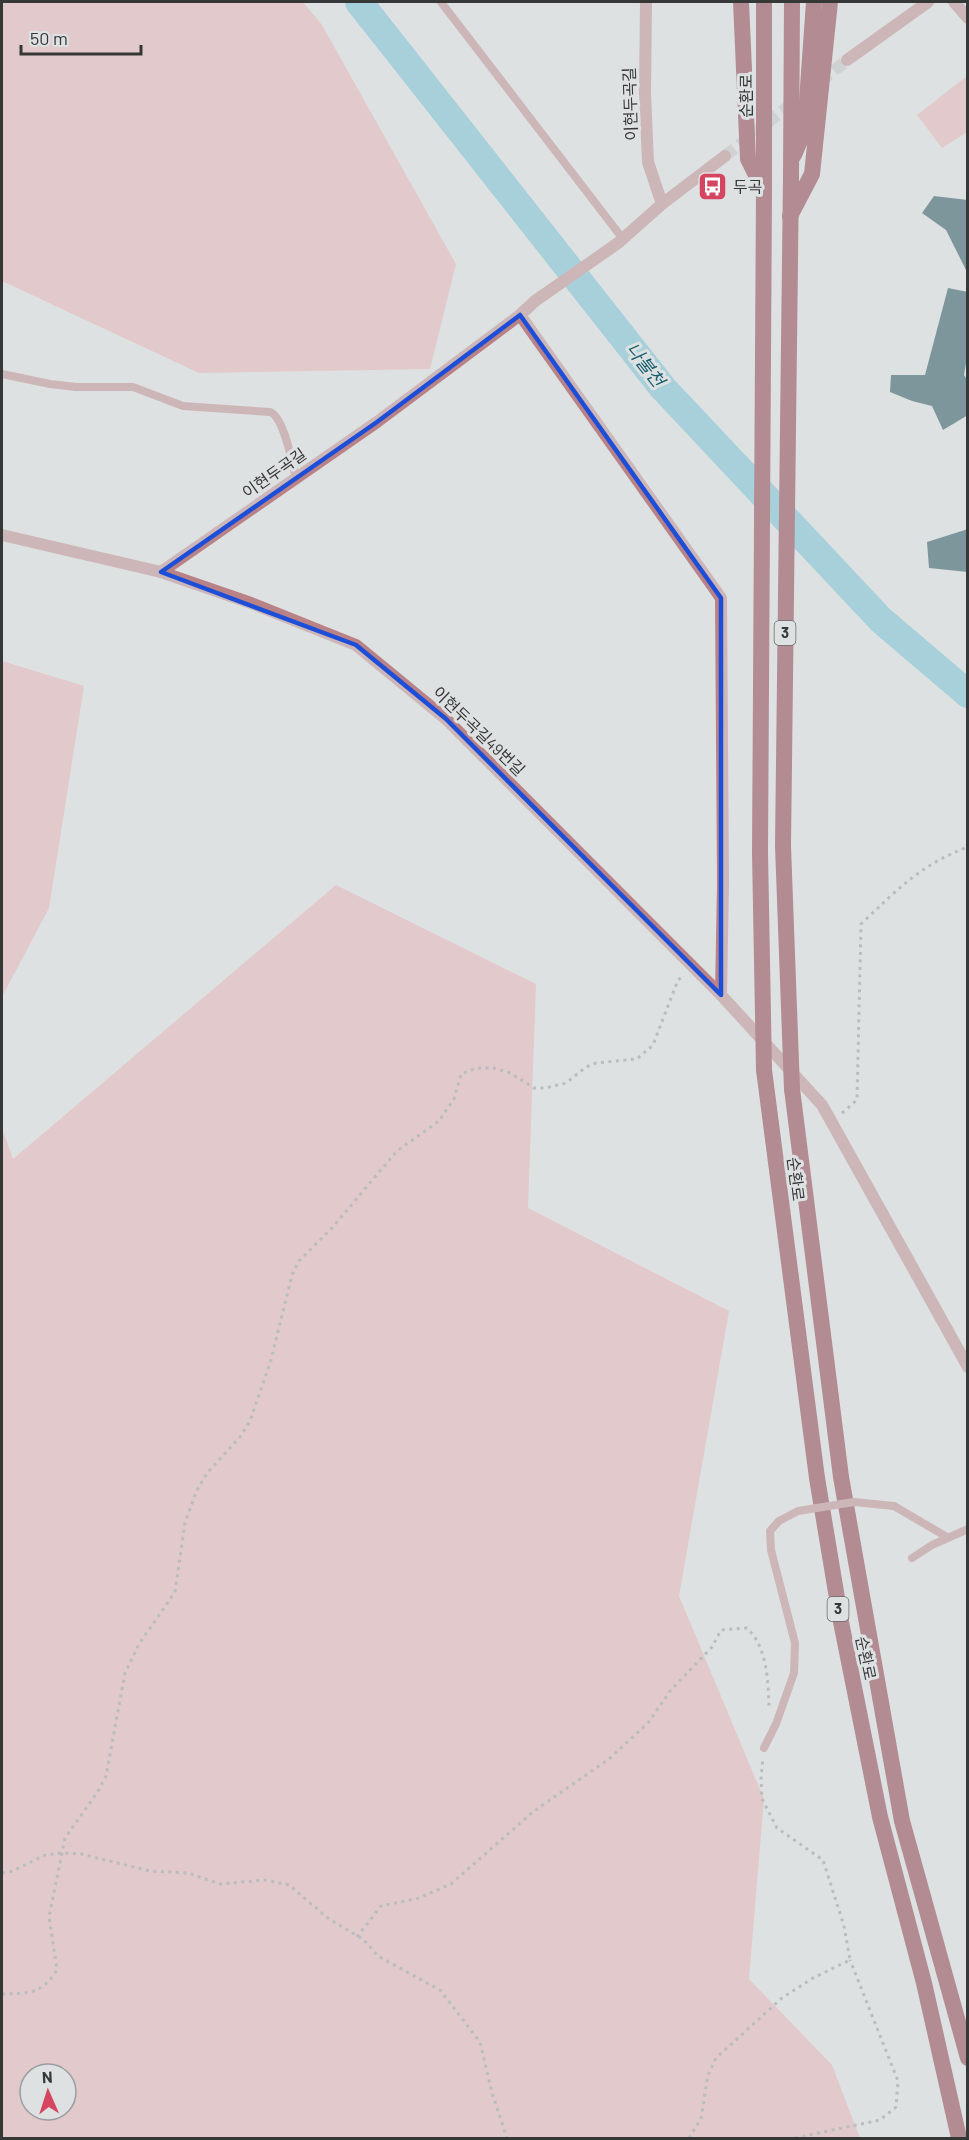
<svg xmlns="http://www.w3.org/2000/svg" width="969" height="2140" viewBox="0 0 969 2140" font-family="Barlow,'Noto Sans KR',sans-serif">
	<rect width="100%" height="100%" fill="#dee1e2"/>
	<g fill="#e6aaaf" fill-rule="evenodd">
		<path d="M2,2H303L322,25L456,264L430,369L199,373L2,281Z"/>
		<path d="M967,76V132L942,148L917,115Z"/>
		<path d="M2,661L84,686L49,908L2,997Z"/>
		<path d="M336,885L536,984L528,1208L729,1311L679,1596L764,1799L749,1979L832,2065L860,2138H2V1128L13,1159ZM30,2074H66V2110H30Z"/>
	</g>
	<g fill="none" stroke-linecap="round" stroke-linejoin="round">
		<path stroke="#64bbd2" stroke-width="28" d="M359,2L663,388L881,620L968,694"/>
	</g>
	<g fill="#083b46">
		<path d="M934,196L968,200V274L946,230L922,213Z"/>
		<path d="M948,288L968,292V351L964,375L968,381V415L943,430L932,406L912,401L890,392L891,375H925Z"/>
		<path d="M968,529V572L929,568L927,542Z"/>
	</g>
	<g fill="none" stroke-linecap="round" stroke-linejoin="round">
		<g stroke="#bcbfc0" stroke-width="12" stroke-dasharray="12 6" stroke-linecap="butt">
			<path d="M820,82L847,60"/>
			<path d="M725,156L794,102"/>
		</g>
		<g stroke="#8d9090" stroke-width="3" stroke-dasharray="3 4.5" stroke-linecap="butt">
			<path d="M842,1113L857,1100L861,924C896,891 921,864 968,847"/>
			<path d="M2,1873L13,1871L45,1855L62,1853L81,1854L150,1871L188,1873L220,1884L265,1880L289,1885L329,1919L363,1939L378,1956L440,1990L480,2042L492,2093L507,2138"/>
			<path d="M357,1937L381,1906L419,1898L451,1884L534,1811L609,1759L648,1723L670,1691L712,1647L721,1630L747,1628C767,1647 768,1679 769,1706"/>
			<path d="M2,1994C29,1993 41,1995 57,1970L49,1917L65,1838L97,1793L106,1776L125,1673L139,1644L175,1592L185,1523L196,1492L207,1473L240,1437L250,1421L271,1360L292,1275L299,1261L331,1229L397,1151L439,1121L454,1099L461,1074L477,1068H494L510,1073L534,1088H545L566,1083L586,1067L596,1063L637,1059L653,1045L678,980L683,976"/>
			<path d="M689,2138L701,2119L708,2075L716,2058L782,1998L813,1978L850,1960L844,1926L823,1860L777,1828L762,1799L761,1779L763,1758"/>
			<path d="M795,2138L880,2120L896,2107L898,2081L850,1960"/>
		</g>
		<g stroke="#b88286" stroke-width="8">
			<path d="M441,2L623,239"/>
			<path d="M2,374L50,384L76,387H133L183,406L270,412C284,417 292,462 296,478"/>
			<path d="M894,1506L947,1537"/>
			<path d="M912,1558L932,1545L968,1529"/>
			<path d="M764,1748L776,1724L794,1673L795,1643L771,1550L770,1531L779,1521"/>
		</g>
		<g stroke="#b88286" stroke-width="12">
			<path d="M646,2L645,93L648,162L662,204"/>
			<path d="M954,2L968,18"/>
			<path d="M847,60L928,2"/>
			<path d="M520,315L721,598L723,883L721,995"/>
			<path d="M2,535L161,572L251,603L356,645L446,719L721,995L822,1105L968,1367"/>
			<path d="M161,572L377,422L520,315L535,301L618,243L662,204L725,156"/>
		</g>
		<g stroke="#7c2233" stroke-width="16">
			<path d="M741,2L748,159L764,191"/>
			<path d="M794,155L805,129L814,2"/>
			<path d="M791,177L792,2"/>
			<path d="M764,187V2"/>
			<path d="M790,216L812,174L830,2"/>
			<path d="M764,1070L817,1478L841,1622L880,1817L924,1983L959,2138"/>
			<path d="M792,1089L841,1477L902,1821L968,2058"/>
		</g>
		<path stroke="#b88286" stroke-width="8" d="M779,1521L798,1511L854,1502L894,1506"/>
		<g stroke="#7c2233" stroke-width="16">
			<path d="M791,177L783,846L792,1089"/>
			<path d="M764,191L760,852L764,1070"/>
		</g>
	</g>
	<path d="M0 0H969V2140H0ZM520,315L721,598V995L446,719L356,645L161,572L377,422Z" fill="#dee1e2" fill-opacity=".55" fill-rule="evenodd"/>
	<path fill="none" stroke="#1d4ed8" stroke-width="4.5" stroke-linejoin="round" d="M520,315L721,598V995L446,719L356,645L161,572L377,422Z"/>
	<defs>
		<symbol id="bus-square" viewBox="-11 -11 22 22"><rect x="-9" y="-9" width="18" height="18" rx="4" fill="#d5455f" stroke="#dee1e2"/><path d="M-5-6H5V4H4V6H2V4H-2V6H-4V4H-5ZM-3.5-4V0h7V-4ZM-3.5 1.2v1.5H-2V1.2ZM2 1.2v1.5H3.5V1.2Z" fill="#fff"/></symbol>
	</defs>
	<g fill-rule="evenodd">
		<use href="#bus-square" x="696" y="170" width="33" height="33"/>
	</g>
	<g text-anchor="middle" stroke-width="6" stroke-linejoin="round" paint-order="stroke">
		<g fill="#dee1e2" stroke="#686b6b" stroke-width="1.5">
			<rect x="774.5" y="621" width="21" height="24" rx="4.5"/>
			<rect x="827.5" y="1597" width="21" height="24" rx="4.5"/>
		</g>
		<g font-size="15" font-weight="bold" fill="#363838">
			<text x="785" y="638">3</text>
			<text x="838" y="1614">3</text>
		</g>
		<g font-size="16" fill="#363838" stroke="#dee1e2">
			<text transform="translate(746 96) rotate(-90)" y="6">순환로</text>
			<text transform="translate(630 104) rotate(-92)" y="6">이현두곡길</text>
			<text transform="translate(274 473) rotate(-35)" y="6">이현두곡길</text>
			<text transform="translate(479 731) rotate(44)" y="6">이현두곡길49번길</text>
			<text transform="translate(796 1179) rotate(83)" y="6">순환로</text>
			<text transform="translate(866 1658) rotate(78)" y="6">순환로</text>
		</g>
		<g font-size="16" fill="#363838" stroke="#dee1e2" text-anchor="start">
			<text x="733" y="193">두곡</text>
		</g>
		<g font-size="18" font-style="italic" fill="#175e6e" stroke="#dee1e2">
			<text transform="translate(645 365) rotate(52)" y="6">나불천</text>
		</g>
	</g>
	<rect width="969" height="2140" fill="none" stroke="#363838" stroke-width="6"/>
	<g transform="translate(48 2092) rotate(357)"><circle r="28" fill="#dee1e2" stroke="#9b9d9e" stroke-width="1.5"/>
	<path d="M0-4.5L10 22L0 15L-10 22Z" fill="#d5455f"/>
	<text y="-9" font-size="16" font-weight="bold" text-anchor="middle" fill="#363838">N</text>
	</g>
	<path d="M21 45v9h120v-9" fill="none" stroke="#363838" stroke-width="3"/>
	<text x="30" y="45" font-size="18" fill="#363838" stroke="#dee1e2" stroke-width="4.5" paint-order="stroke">50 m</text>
</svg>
